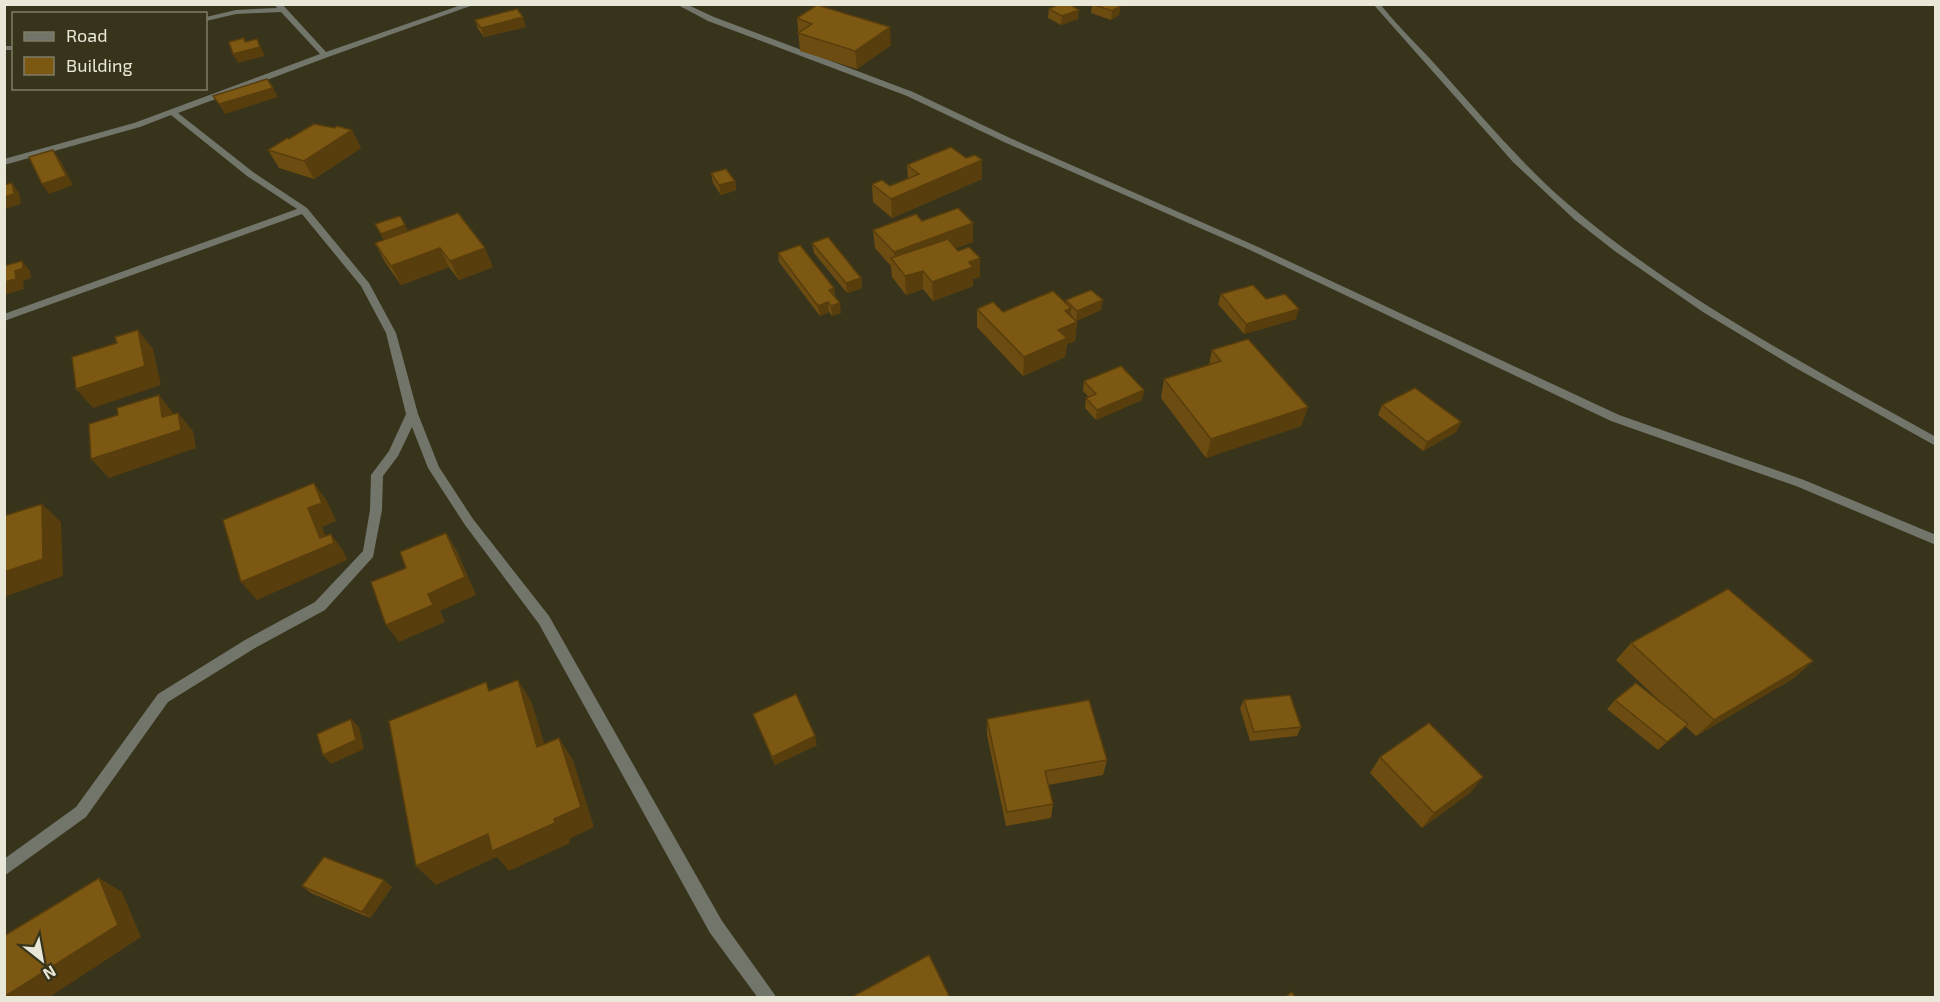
<svg xmlns="http://www.w3.org/2000/svg" width="1940" height="1002" viewBox="0 0 1940 1002" font-family="'Exo 2',sans-serif">
	<rect width="100%" height="100%" fill="#38341c"/>
	<g fill="none" stroke-linecap="round" stroke-linejoin="round">
		<g fill="#71756a" fill-rule="evenodd">
			<path d="M274,4H282L326,52L464,4H476L328,57L178,113L253,172L307,208L369,283L396,333L418,414L439,467L473,519L549,616L722,921L777,998H758L710,933L539,624L465,525L428,468L412,427L398,456L383,476L382,510L373,557L325,610L255,648L168,702L86,817L4,876V859L76,807L158,694L245,640L315,602L363,551L370,510L371,475L389,451L406,414L386,333L361,286L302,214L4,321V314L297,209L247,176L171,115L140,127L4,165V159L134,123L320,54L281,12L236,14L206,21V17L236,10L277,8Z"/>
			<path d="M676,4H686L714,17L913,92L1010,138L1256,246L1619,415L1804,480L1936,535V545L1796,486L1611,421L1250,250L1004,142L907,96L708,21Z"/>
			<path d="M1373,4H1380C1399,28 1422,49 1442,72C1486,121 1529,173 1581,215C1689,304 1814,369 1936,437V446L1794,367L1703,312L1616,252L1575,220L1513,162Z"/>
			<rect x="4" y="46" width="10" height="4"/>
		</g>
	</g>
	<g fill="#6c4c10">
		<path d="M1092,4L1120,6L1119,15L1111,20L1091,13Z"/>
		<path d="M1049,9L1078,19L1061,25L1048,18Z"/>
		<path d="M797,18L891,45L857,69L800,51Z"/>
		<path d="M475,20L526,27L484,37L478,29Z"/>
		<path d="M289,139L361,148L314,179L279,168L268,150Z"/>
		<path d="M966,158L982,179L892,218L873,202L872,184L890,186L908,179L907,165Z"/>
		<path d="M711,173L735,181L736,190L721,195L713,183Z"/>
		<path d="M922,221L973,223V242L956,248L958,251L980,258V277L973,279V286L933,301L923,289L906,295L892,277L891,266L875,248L873,230Z"/>
		<path d="M375,224L408,231L493,267L459,280L449,267L401,285L385,262L375,243L384,240Z"/>
		<path d="M812,243L861,278L862,288L847,293L814,253Z"/>
		<path d="M778,253L834,288L835,297L841,313L832,316L829,312L820,316L779,262Z"/>
		<path d="M1221,294L1266,299L1296,319L1244,334L1218,304Z"/>
		<path d="M1066,300L1101,310L1076,321L1071,315L1070,316L1077,322L1075,341L1067,344L1065,357L1023,376L977,327V309L1003,312L1066,304Z"/>
		<path d="M1212,350L1308,407L1301,426L1206,458L1161,398L1164,379L1209,365Z"/>
		<path d="M1084,381L1144,390L1142,400L1096,420L1085,408L1086,398L1089,397L1083,391Z"/>
		<path d="M1382,405L1461,422L1456,432L1423,451L1378,415Z"/>
		<path d="M1631,643L1813,661L1794,678L1696,736L1685,726L1658,750L1607,709L1615,700L1664,705L1616,660Z"/>
		<path d="M1244,700L1301,727L1297,736L1250,741L1240,708Z"/>
		<path d="M753,714L817,745L775,765L756,722Z"/>
		<path d="M987,719L1107,760L1103,775L1048,785L1053,804L1051,818L1006,826L987,735Z"/>
		<path d="M1380,757L1471,792L1422,828L1370,773Z"/>
		<path d="M302,886L392,887L370,918L311,893Z"/>
	</g>
	<g fill="#583e0d">
		<path d="M1120,6L1119,15L1111,20L1112,11Z"/>
		<path d="M1079,10L1078,19L1061,25L1062,16Z"/>
		<path d="M523,17L526,27L484,37L481,28Z"/>
		<path d="M890,27L891,45L857,69L855,51Z"/>
		<path d="M244,38L249,47L257,39L265,56L238,63L233,54Z"/>
		<path d="M273,88L278,97L225,114L219,104Z"/>
		<path d="M352,130L361,148L314,179L304,161Z"/>
		<path d="M53,150L60,160L73,185L49,194L42,184Z"/>
		<path d="M982,160V179L892,218L891,199Z"/>
		<path d="M735,181L736,190L721,195L719,185Z"/>
		<path d="M12,183L19,193L21,204L4,209V197Z"/>
		<path d="M973,223V242L900,270L895,264L894,252Z"/>
		<path d="M405,225L410,235L386,243L381,234Z"/>
		<path d="M440,248L449,267L401,285L391,266Z"/>
		<path d="M485,248L493,267L459,280L450,261Z"/>
		<path d="M980,258V277L973,279V286L933,301L932,282L969,262Z"/>
		<path d="M22,261L30,271L31,278L23,281L24,289L4,295V282Z"/>
		<path d="M923,271V289L906,295L905,276Z"/>
		<path d="M861,278L862,288L847,293L846,283Z"/>
		<path d="M834,288L835,298L829,290Z"/>
		<path d="M1103,300L1101,310L1076,321L1077,311Z"/>
		<path d="M828,302L829,312L820,316L818,306Z"/>
		<path d="M840,303L841,313L832,316L831,306Z"/>
		<path d="M1071,308L1070,325L1077,322L1075,341L1067,344L1065,357L1023,376L1024,357L1065,311Z"/>
		<path d="M1299,309L1296,319L1244,334L1246,324Z"/>
		<path d="M138,330L153,349L161,385L93,408L76,389Z"/>
		<path d="M1144,390L1142,400L1096,420L1097,410Z"/>
		<path d="M159,395L174,414L178,413L193,431L196,448L109,478L91,459L162,417Z"/>
		<path d="M1308,407L1301,426L1206,458L1211,439Z"/>
		<path d="M1461,422L1456,432L1423,451L1427,442Z"/>
		<path d="M314,483L327,501L336,521L322,527L329,545L331,534L344,552L347,560L257,600L241,582L320,538L308,508Z"/>
		<path d="M42,504L61,522L63,576L4,597V572Z"/>
		<path d="M446,533L457,551L476,595L440,611L445,622L399,642L386,625L428,594Z"/>
		<path d="M1813,661L1794,678L1696,736L1714,720Z"/>
		<path d="M518,680L532,703L552,769L537,747Z"/>
		<path d="M351,719L359,727L364,749L331,764L323,755Z"/>
		<path d="M815,736L817,745L775,765L772,757Z"/>
		<path d="M559,738L573,760L594,827L569,839L570,843L509,871L497,857L436,885L416,866L488,834L554,819Z"/>
		<path d="M1483,777L1471,792L1422,828L1434,813Z"/>
		<path d="M99,878L122,892L141,937L48,998H4Z"/>
		<path d="M384,880L392,887L370,918L362,912Z"/>
	</g>
	<g fill="#7d5813" stroke="#583e0d" stroke-width="1.5">
		<path d="M1060,4H1069L1079,10L1062,16L1049,9Z"/>
		<path d="M1092,4H1116L1120,6L1112,11Z"/>
		<path d="M817,5L890,27L855,51L798,33L812,24L797,18Z"/>
		<path d="M517,9L523,17L481,28L475,20Z"/>
		<path d="M244,38L245,42L257,39L260,47L233,54L229,42Z"/>
		<path d="M267,79L273,88L219,104L213,96Z"/>
		<path d="M314,124L335,128L337,126L352,130L304,161L268,150L287,138L289,139Z"/>
		<path d="M951,147L966,158L975,155L982,160L891,199L872,184L882,180L890,186L919,174L907,165Z"/>
		<path d="M53,150L66,176L42,184L29,157Z"/>
		<path d="M726,169L735,181L719,185L711,173Z"/>
		<path d="M12,183L14,194L4,197V185Z"/>
		<path d="M958,208L973,223L894,252L873,230L916,214L922,221Z"/>
		<path d="M458,213L485,248L450,261L440,248L391,266L375,243Z"/>
		<path d="M400,216L405,225L381,234L375,224Z"/>
		<path d="M828,237L861,278L846,283L812,243Z"/>
		<path d="M948,239L958,251L969,247L980,258L969,262L973,267L932,282L923,271L905,276L891,258Z"/>
		<path d="M800,245L834,288L829,290L840,303L831,306L828,302L818,306L778,253Z"/>
		<path d="M22,261L23,268L15,271L16,279L4,282V266Z"/>
		<path d="M1253,285L1266,299L1285,294L1299,309L1246,324L1221,294Z"/>
		<path d="M1091,290L1103,300L1077,311L1066,300Z"/>
		<path d="M1053,291L1071,308L1065,311L1077,322L1058,330L1067,338L1024,357L977,309L993,302L1003,312Z"/>
		<path d="M138,330L145,366L76,389L72,357L117,343L115,337Z"/>
		<path d="M1248,339L1308,407L1211,439L1164,379L1221,361L1212,350Z"/>
		<path d="M1121,366L1144,390L1097,410L1086,398L1096,394L1084,381Z"/>
		<path d="M1415,388L1461,422L1427,442L1382,405Z"/>
		<path d="M159,395L162,417L178,413L181,430L91,459L89,424L118,415L117,408Z"/>
		<path d="M314,483L322,503L308,508L320,538L331,534L334,543L241,582L223,520Z"/>
		<path d="M42,504L43,559L4,572V516Z"/>
		<path d="M446,533L465,577L428,594L433,605L386,625L371,582L406,568L400,552Z"/>
		<path d="M1728,589L1813,661L1714,720L1631,643Z"/>
		<path d="M518,680L537,747L559,738L581,807L554,819L555,823L492,851L488,834L416,866L389,721L486,682L489,691Z"/>
		<path d="M1636,683L1688,724L1667,742L1615,700Z"/>
		<path d="M796,694L815,736L772,757L753,714Z"/>
		<path d="M1290,695L1301,727L1254,732L1244,700Z"/>
		<path d="M1089,700L1107,760L1045,771L1053,804L1007,812L987,719Z"/>
		<path d="M351,719L356,740L323,755L317,734Z"/>
		<path d="M1429,723L1483,777L1434,813L1380,757Z"/>
		<path d="M324,857L384,880L362,912L302,886Z"/>
		<path d="M99,878L118,925L4,997V936Z"/>
		<path d="M929,955L950,998H850Z"/>
		<path d="M1292,992L1296,998H1284Z"/>
	</g>
	<rect width="1940" height="1002" fill="none" stroke="#e9e7d8" stroke-width="12"/>
	<rect x="12" y="12" width="195" height="78" fill="#38341c" stroke="#7f7c67" stroke-width="1.5"/>
	<rect x="24" y="32" width="30" height="9" fill="#71756a" stroke="#7f7c67" stroke-width="1.5"/>
	<text x="66" y="42" font-size="18" fill="#e9e7d8">Road</text>
	<rect x="24" y="57" width="30" height="18" fill="#7d5813" stroke="#7f7c67" stroke-width="1.5"/>
	<text x="66" y="72" font-size="18" fill="#e9e7d8">Building</text>
	<g transform="translate(42 960) rotate(149)" stroke="#38341c" stroke-width="4.5" paint-order="stroke">
	<path d="M0-4.5L10 22L0 15L-10 22Z" fill="#e9e7d8"/>
	<text y="-9" font-size="16" font-weight="bold" text-anchor="middle" fill="#e9e7d8">N</text>
	</g>
</svg>
